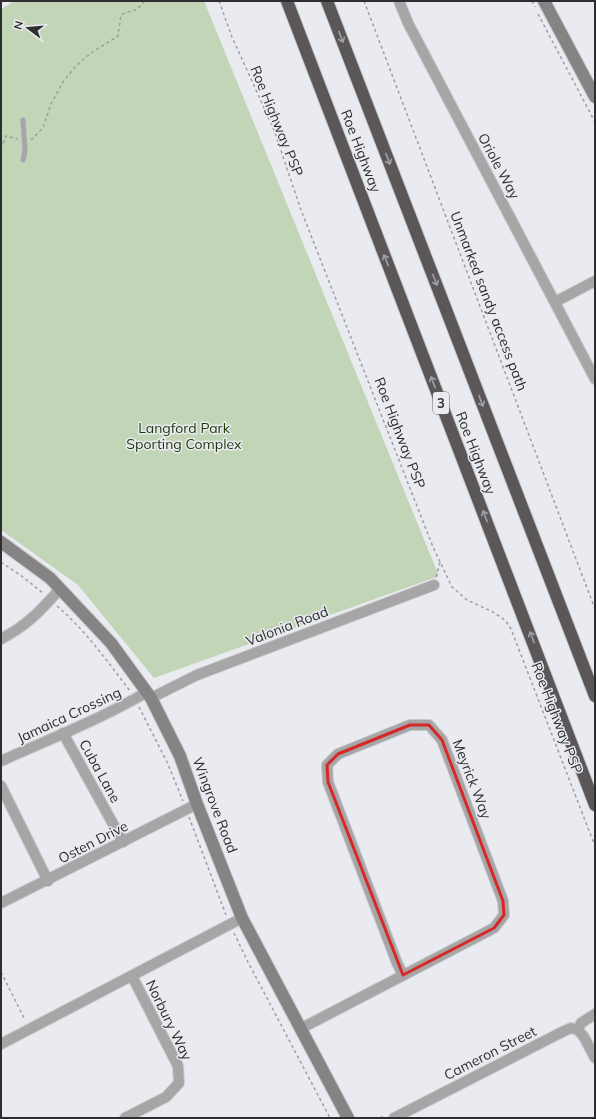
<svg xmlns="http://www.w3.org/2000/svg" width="596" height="1119" viewBox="0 0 596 1119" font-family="Mulish,sans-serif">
	<rect width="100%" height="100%" fill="#e9ebf0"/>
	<path fill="#c2d5b7" d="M15,1H204L439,576L154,678L78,585L1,530V9Z"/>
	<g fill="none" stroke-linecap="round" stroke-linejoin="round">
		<defs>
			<path id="lane" d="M23,120L25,151L23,160"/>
			<g id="street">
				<path d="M399,1L408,23L595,379"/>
				<path d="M555,302L595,281"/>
				<path d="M1,639C28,625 40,611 60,589"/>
				<path d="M151,698L197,675L434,585"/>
				<path d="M63,733L123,842"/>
				<path d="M1,761C50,739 101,719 147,692"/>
				<path d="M1,786L48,881"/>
				<path d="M1,903L197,804"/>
				<path d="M300,1029L494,928L504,915L503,901L442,740L429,725H410L338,754L327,765L328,782L397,963L403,975"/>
				<path d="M578,1030L584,1037L595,1058"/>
				<path d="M1,1044L242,918"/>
				<path d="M125,1118L166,1097L179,1083L178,1066L132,976"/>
				<path d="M394,1118L564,1031L571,1028L578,1030L581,1023L595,1014"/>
			</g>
			<g id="secondary">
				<path d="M544,1L595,97"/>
				<path d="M1,542L50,578L111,643L151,698L180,756L197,804L242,918L348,1118"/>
			</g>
			<g id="highway">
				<path d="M287,1L595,805"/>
				<path d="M327,1L595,696"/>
			</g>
		</defs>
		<use href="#lane" stroke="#c7c9cd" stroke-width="6"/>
		<use href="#street" stroke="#c7c9cd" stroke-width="12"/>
		<use href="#secondary" stroke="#c7c9cd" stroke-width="14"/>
		<use href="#highway" stroke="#c7c9cd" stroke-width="14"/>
		<g stroke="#9d9ea2" stroke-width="1.5" stroke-dasharray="3 3" stroke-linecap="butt">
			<path d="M219,1L232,37L274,130L301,210L433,547L452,587L467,600L493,612L505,620L511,629L595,846"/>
			<path d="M364,1L595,609"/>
			<path d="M532,1L535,7"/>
			<path d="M538,14L595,122"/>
			<path d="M31,140L43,128L51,104L63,82L76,66L91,53L118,36L121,15C132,8 135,15 144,1"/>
			<path d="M1,149L6,136L18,139"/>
			<path d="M1,562L23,577L44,594"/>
			<path d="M436,577L440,562"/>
			<path d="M57,606C85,630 108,662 130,691"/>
			<path d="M139,707L167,762L183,801"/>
			<path d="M189,817L226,915"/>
			<path d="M234,933L248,962L330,1118"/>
			<path d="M1,972L25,1020"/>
			<path d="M380,1118L385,1115"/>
		</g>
		<use href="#lane" stroke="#a7a5a5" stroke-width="5"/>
		<use href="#street" stroke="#a7a5a5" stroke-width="10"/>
		<use href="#secondary" stroke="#868384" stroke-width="12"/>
		<use href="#highway" stroke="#5b5657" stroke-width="12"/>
	</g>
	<defs><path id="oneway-shaft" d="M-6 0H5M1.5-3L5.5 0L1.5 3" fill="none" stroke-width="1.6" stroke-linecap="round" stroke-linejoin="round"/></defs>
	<g stroke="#a2a0a4">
		<use href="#oneway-shaft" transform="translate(341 37) rotate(69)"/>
		<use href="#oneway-shaft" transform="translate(388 159) rotate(69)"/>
		<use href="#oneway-shaft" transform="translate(386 260) rotate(-111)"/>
		<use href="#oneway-shaft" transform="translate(435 280) rotate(69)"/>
		<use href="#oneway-shaft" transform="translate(433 382) rotate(-111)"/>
		<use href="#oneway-shaft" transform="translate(481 401) rotate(69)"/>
		<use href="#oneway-shaft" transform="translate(485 516) rotate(-111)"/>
		<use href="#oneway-shaft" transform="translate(532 637) rotate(-111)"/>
	</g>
	<path fill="none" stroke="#d62828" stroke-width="3" stroke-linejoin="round" d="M410,725H429L442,740L503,901L504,915L494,928L403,975L328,782L327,765L338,754Z"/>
	<g text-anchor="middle" stroke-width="3" stroke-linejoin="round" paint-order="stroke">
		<rect fill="#e9ebf0" stroke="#656769" stroke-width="1" x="433" y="392" width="16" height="22" rx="3"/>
		<g font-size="13" font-weight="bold" fill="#2d2e2f">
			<text x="441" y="408">3</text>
		</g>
		<g font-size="14" fill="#2d2e2f" stroke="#e9ebf0">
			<text transform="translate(277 121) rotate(68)" y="5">Roe Highway PSP</text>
			<text transform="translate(361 151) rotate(69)" y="5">Roe Highway</text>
			<text transform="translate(499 166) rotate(62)" y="5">Oriole Way</text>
			<text transform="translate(489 301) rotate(69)" y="5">Unmarked sandy access path</text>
			<text transform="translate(400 433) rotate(69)" y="5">Roe Highway PSP</text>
			<text transform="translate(476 453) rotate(69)" y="5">Roe Highway</text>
			<text transform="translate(287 626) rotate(-21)" y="5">Valonia Road</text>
			<text transform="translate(69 715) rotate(-25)" y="5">Jamaica Crossing</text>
			<text transform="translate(557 718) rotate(69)" y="5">Roe Highway PSP</text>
			<text transform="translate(100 771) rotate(61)" y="5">Cuba Lane</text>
			<text transform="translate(472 779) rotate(69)" y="5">Meyrick Way</text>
			<text transform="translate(215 805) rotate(69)" y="5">Wingrove Road</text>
			<text transform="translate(93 842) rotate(-27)" y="5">Osten Drive</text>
			<text transform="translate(169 1020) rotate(64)" y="5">Norbury Way</text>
			<text transform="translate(490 1053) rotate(-27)" y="5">Cameron Street</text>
		</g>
		<g font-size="14" fill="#1d3606" stroke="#e9ebf0">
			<text x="184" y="433">Langford Park<tspan x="184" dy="16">Sporting Complex</tspan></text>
		</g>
	</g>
	<rect width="596" height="1119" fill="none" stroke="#2d2e2f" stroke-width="4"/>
	<g transform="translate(28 28) rotate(286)" stroke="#e9ebf0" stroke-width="3" paint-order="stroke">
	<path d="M0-3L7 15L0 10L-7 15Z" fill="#2d2e2f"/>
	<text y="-6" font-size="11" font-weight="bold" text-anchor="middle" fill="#2d2e2f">N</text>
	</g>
</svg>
